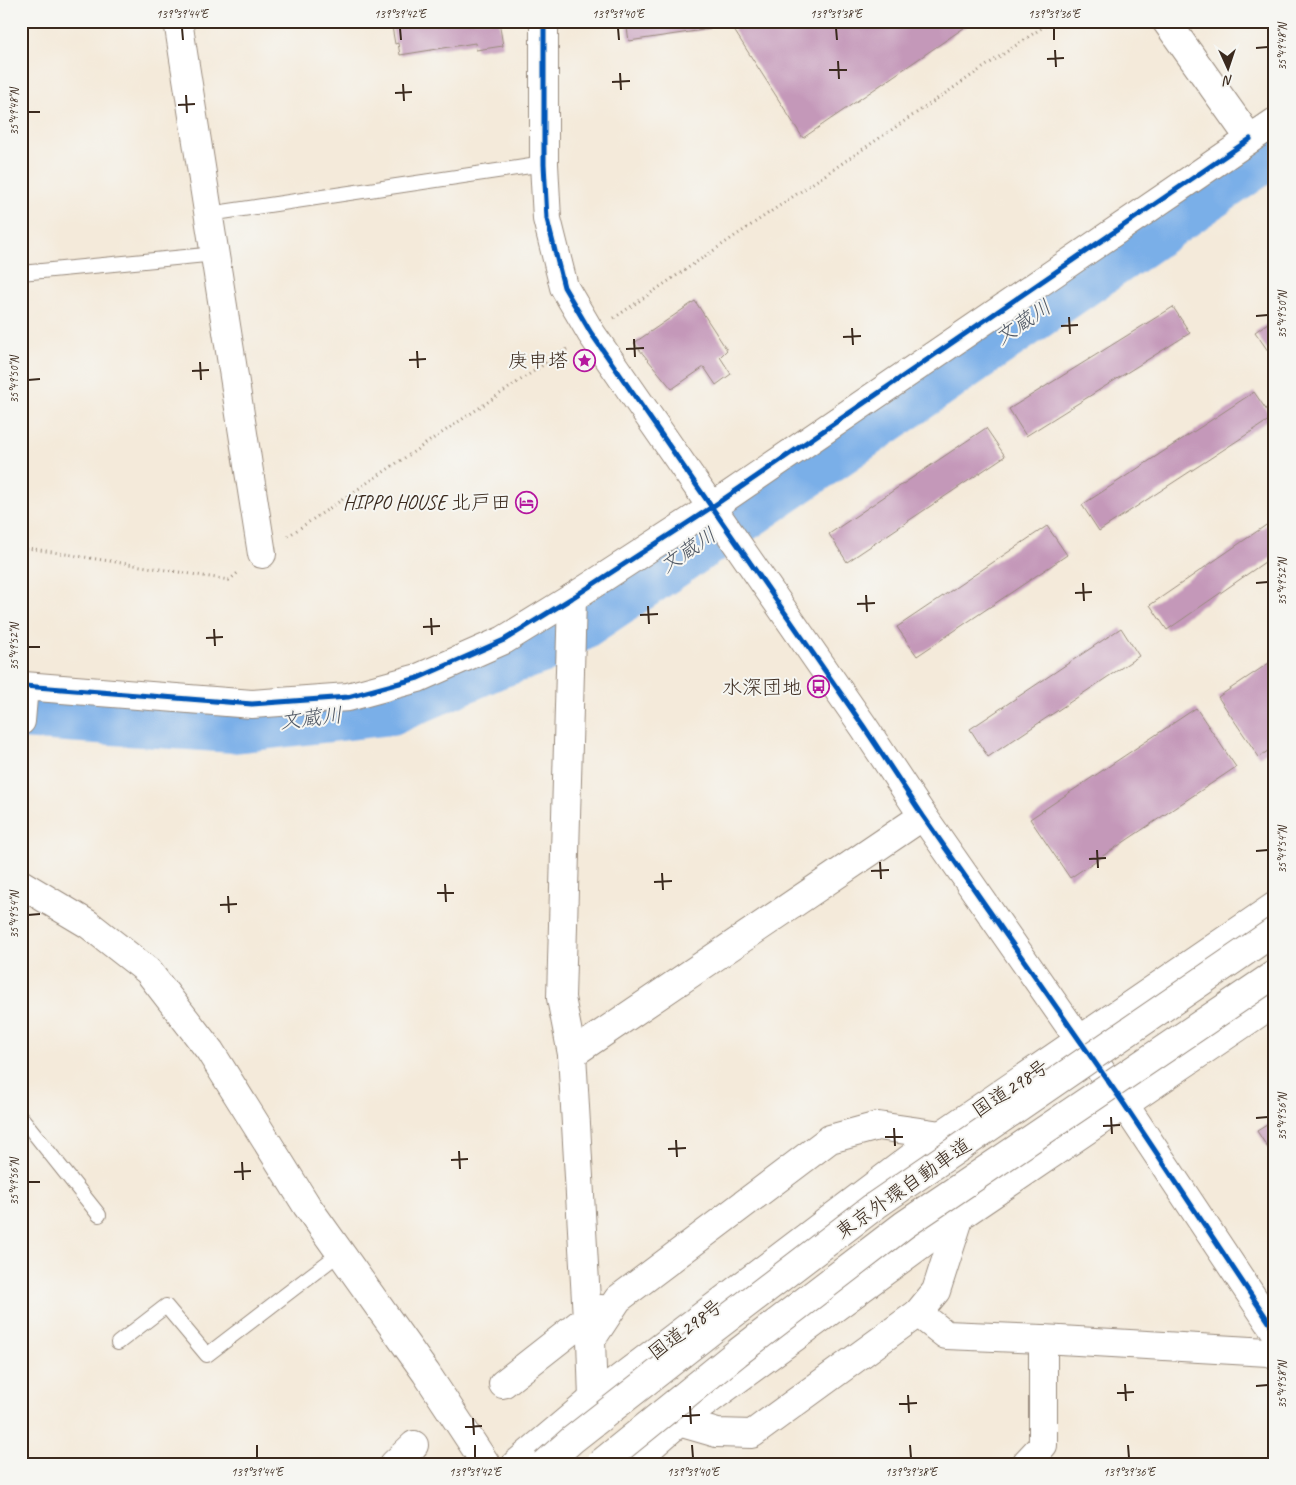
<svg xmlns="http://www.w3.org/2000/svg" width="1296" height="1485" viewBox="0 0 1296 1485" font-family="Caveat,'Klee One',sans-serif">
	<rect width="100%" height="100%" fill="#f6f6f2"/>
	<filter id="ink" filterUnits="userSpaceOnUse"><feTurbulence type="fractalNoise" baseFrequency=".02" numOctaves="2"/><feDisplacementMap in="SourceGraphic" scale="10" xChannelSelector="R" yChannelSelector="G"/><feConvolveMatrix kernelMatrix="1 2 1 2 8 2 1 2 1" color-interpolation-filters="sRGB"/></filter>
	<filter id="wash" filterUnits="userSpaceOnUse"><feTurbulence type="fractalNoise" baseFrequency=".0096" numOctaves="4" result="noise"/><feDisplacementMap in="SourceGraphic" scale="20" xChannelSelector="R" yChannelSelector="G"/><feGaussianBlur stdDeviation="1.12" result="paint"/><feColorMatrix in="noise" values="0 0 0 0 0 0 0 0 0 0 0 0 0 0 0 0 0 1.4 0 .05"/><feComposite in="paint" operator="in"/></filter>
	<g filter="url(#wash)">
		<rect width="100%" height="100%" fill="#f4eada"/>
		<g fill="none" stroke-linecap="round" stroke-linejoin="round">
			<path stroke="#7aafe8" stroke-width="52" d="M21,713L234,727L392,709L494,664L550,645L753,509L1275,149"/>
		</g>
		<g id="blocks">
			<g fill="#c498b9">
				<path d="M391,21H499L503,46L476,50L475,43L400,55L398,43L395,44Z"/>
				<path d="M626,21H708L710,29L629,41Z"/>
				<path d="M744,21H974L803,138L734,30Z"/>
				<path d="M695,301L727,350L720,357L731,374L716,385L704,367L672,389L634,343Z"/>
				<path d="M1173,307L1190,333L1026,436L1009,409Z"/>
				<path d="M1275,318V361L1255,332Z"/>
				<path d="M1254,392L1272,418L1099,531L1082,505Z"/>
				<path d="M986,428L1005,456L847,562L829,534Z"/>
				<path d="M1275,519V555L1167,630L1150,605Z"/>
				<path d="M1047,526L1067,555L917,656L897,627Z"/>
				<path d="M1121,628L1139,656L988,757L970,729Z"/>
				<path d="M1275,659V746L1259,757L1218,697Z"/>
				<path d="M1196,708L1236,767L1070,878L1030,819Z"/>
				<path d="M1275,1120V1159L1257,1131Z"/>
			</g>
		</g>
	</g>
	<g filter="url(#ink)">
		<use href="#blocks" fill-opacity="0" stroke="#988a7c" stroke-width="1"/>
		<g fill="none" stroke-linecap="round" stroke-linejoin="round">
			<defs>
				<g id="lane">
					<path d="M209,214L544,164"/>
					<path d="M21,273L216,254"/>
					<path d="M21,1117L99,1215"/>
					<path d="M118,1343L166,1306L207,1355L340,1253"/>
				</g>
				<g id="street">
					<path d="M178,21L262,554"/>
					<path d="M1166,21L1250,139L1275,122"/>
					<path d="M21,721L24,686L252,704L348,697L418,678L504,640L572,598L712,507L1250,139"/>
					<path d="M21,884L88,924L148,971L210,1051L307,1206L426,1373L486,1464"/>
					<path d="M572,1054L561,998L572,598"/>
					<path d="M918,1313L946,1335L1043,1339L1268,1352L1275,1354"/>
					<path d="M591,1340L587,1318L572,1054L923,816"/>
					<path d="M503,1384L587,1318L601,1309"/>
					<path d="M593,1399L591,1340L618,1299L830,1139L878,1126L941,1135"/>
					<path d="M679,1422L717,1433L752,1434L918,1313L936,1291L960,1216"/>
					<path d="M394,1464L414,1445"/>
					<path d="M1027,1464V1462L1043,1445V1339"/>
				</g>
				<path id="secondary" d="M544,21V164L547,219L564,287L591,333L864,727L923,816L1124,1104L1275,1331"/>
				<g id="highway">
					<path d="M516,1464L593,1399L941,1135L1275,906"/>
					<path d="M631,1464L679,1422L960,1216L1275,1002"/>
				</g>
			</defs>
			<use href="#lane" stroke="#988a7c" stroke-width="16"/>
			<use href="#street" stroke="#988a7c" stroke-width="30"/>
			<use href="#secondary" stroke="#988a7c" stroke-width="30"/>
			<use href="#highway" stroke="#988a7c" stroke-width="30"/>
			<g stroke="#988a7c" stroke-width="3" stroke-dasharray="1 4" stroke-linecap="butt">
				<path d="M614,318L1052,21"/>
				<path d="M288,536L567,349"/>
				<path d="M21,547L229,580L240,571"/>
			</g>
			<use href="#lane" stroke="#fff" stroke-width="14"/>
			<use href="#street" stroke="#fff" stroke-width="28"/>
			<use href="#secondary" stroke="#fff" stroke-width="28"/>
			<use href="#highway" stroke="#fff" stroke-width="28"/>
			<defs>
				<g id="highway-bridge">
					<path d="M545,1464L572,1440L711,1331L876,1205L1275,931"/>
					<path d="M600,1464L737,1353L904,1225L1275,974"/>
				</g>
			</defs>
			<use href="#highway-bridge" stroke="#988a7c" stroke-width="30" stroke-linecap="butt"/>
			<use href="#highway-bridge" stroke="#fff" stroke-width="28"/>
			<defs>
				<g id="cycleway">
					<path d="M544,21V164L547,219L564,287L591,333L864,727L923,816L1124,1104L1275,1331"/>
					<path d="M21,721L24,686L252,704L348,697L418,678L504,640L572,598L712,507L1250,139"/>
				</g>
			</defs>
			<use href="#cycleway" stroke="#f6f6f2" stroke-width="8"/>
			<use href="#cycleway" stroke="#0057b8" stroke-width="5"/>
		</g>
	</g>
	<path fill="none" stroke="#3b2a1e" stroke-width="2" d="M182,28L183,40M400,28L401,40M618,28L619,40M836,28L837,40M1054,28V40M1256,48L1268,47M1055,50L1056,67M1047,59L1064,58M838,61L839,79M829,70H847M620,73L621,90M612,82L630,81M403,84L404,101M395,93L412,92M186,95L187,113M178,105L195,104M28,112H40M1256,316L1268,315M1069,317L1070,334M1061,326L1078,325M852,328L853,345M843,337L861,336M634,339L635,357M626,349L644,348M417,351L418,368M409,360L426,359M200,362L201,380M192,371L209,370M28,380L40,379M1083,583L1084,601M1256,583L1268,582M1075,593L1092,592M866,595L867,612M857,604L875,603M648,606L649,624M640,615L658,614M431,618L432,635M423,627L440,626M214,629L215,646M206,638L223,637M28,647H40M1097,850L1098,868M1256,851L1268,850M1089,859L1106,858M880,862L881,879M871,871L889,870M662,873L663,890M654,882L672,881M445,884L446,902M437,893H454M228,896L229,913M220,905L237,904M28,915L40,914M1111,1117L1112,1134M1256,1118L1268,1117M1103,1126L1120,1125M894,1128L895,1146M885,1137H903M676,1140L677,1157M668,1149L686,1148M459,1151L460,1169M451,1160L468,1159M242,1162L243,1180M234,1172L251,1171M28,1182H40M1125,1384L1126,1401M1256,1386L1268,1385M1117,1393L1134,1392M908,1395L909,1413M899,1404L917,1403M690,1406L691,1424M682,1416L700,1415M473,1418L474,1435M465,1427L482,1426M257,1445V1458M475,1445V1458M692,1445L693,1458M910,1445L911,1458M1128,1445L1129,1458"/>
	<defs>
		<symbol id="sight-ring" viewBox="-11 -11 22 22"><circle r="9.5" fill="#f6f6f2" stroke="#b5179e" stroke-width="1.5"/><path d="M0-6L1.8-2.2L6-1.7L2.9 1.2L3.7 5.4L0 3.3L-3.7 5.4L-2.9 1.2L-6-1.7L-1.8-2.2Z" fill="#b5179e"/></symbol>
		<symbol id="hotel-ring" viewBox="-11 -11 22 22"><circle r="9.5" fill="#f6f6f2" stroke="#b5179e" stroke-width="1.5"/><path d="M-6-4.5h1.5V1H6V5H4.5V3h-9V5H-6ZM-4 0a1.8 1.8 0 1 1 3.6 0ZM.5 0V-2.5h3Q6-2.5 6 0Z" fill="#b5179e"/></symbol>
		<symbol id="bus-ring" viewBox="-11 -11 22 22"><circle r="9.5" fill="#f6f6f2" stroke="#b5179e" stroke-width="1.5"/><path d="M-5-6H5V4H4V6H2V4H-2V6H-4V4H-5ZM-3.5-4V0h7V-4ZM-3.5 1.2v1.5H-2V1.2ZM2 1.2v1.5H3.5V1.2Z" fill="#b5179e"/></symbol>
	</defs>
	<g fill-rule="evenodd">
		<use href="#sight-ring" x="572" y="348" width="25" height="25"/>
		<use href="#hotel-ring" x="514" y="490" width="25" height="25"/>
		<use href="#bus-ring" x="806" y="674" width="25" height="25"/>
	</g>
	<g text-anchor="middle" stroke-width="4" stroke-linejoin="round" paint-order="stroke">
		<g font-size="20" fill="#3b2a1e" stroke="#f6f6f2" text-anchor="end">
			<text x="568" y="367">庚申塔</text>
			<text x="511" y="509">HIPPO HOUSE 北戸田</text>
			<text x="802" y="694">水深団地</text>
		</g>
		<g font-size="20" fill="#3b2a1e" stroke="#f6f6f2">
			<text transform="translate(1010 1088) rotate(-34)" y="7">国道298号</text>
			<text transform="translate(903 1188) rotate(-35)" y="7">東京外環自動車道</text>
			<text transform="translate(685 1329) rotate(-37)" y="7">国道298号</text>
		</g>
		<g font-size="21" font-style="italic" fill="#515965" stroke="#f6f6f2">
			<text transform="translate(1023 322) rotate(-34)" y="7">文蔵川</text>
			<text transform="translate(688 550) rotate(-34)" y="7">文蔵川</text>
			<text transform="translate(311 718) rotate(-6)" y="7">文蔵川</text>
		</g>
	</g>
	<rect width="1296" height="1485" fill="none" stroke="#f6f6f2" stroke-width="55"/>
	<g transform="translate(1228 68) rotate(177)" stroke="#f6f6f2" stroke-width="4" paint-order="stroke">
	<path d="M0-4L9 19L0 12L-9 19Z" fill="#3b2a1e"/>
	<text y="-8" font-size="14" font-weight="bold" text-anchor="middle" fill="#3b2a1e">N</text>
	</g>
	<rect x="28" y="28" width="1240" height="1430" fill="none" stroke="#3b2a1e" stroke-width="2"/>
	<g font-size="12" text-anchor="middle" fill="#3b2a1e">
		<text x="182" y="18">139°39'44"E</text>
		<text x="400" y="18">139°39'42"E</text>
		<text x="618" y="18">139°39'40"E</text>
		<text x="836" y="18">139°39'38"E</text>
		<text x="1054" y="18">139°39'36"E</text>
		<text transform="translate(1282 47) rotate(-90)" y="4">35°49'48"N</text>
		<text transform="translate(14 112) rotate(-90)" y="4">35°49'48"N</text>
		<text transform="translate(1282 315) rotate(-90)" y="4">35°49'50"N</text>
		<text transform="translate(14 380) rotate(-90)" y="4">35°49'50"N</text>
		<text transform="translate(1282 582) rotate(-90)" y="4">35°49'52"N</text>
		<text transform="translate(14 647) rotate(-90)" y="4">35°49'52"N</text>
		<text transform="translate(1282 850) rotate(-90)" y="4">35°49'54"N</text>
		<text transform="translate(14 915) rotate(-90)" y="4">35°49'54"N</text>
		<text transform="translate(1282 1117) rotate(-90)" y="4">35°49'56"N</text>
		<text transform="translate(14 1182) rotate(-90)" y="4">35°49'56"N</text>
		<text transform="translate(1282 1385) rotate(-90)" y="4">35°49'58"N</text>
		<text x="257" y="1476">139°39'44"E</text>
		<text x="475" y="1476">139°39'42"E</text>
		<text x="693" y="1476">139°39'40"E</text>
		<text x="911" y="1476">139°39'38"E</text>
		<text x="1129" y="1476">139°39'36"E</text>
	</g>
</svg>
